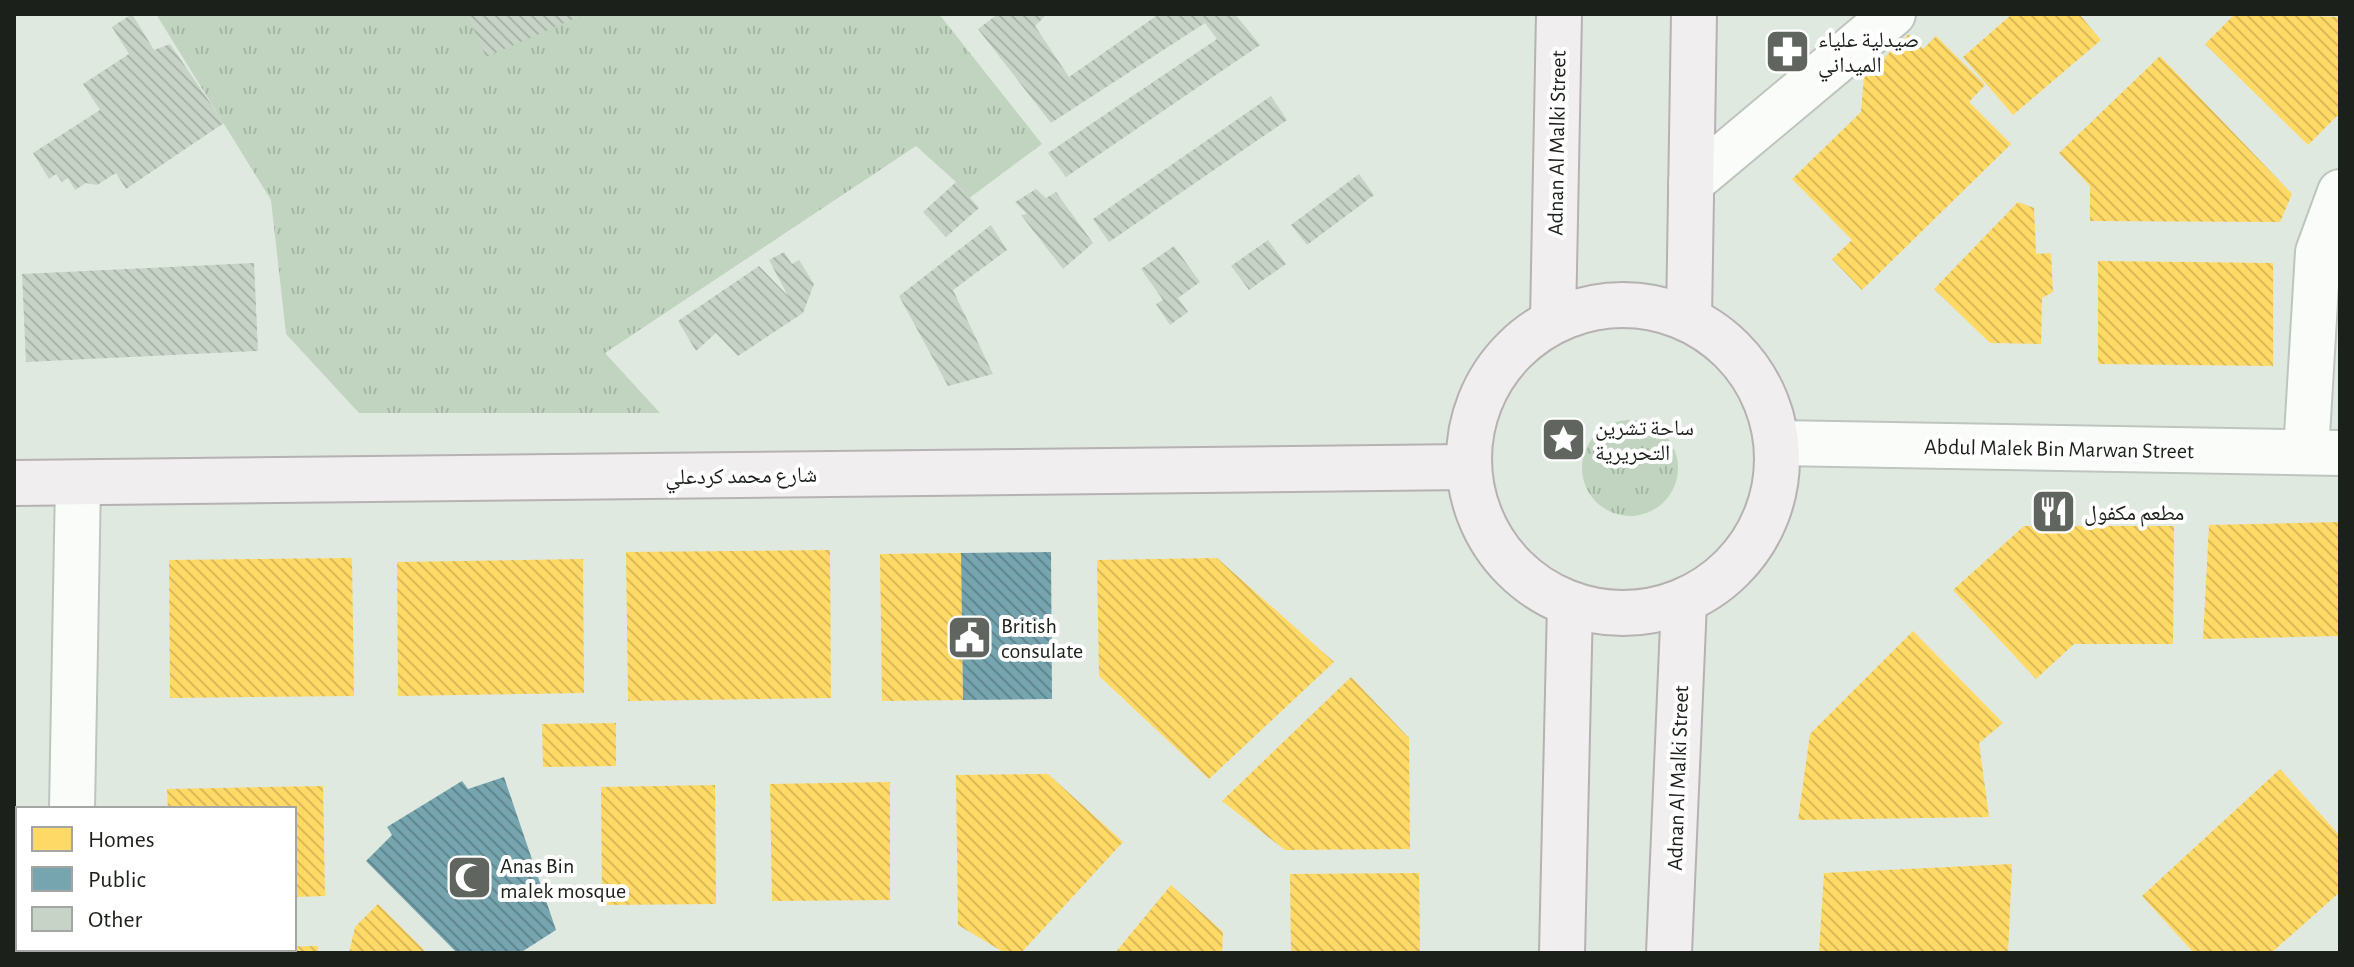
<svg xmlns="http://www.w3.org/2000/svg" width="2354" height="967" viewBox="0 0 2354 967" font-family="'Alegreya Sans','Noto Naskh Arabic',sans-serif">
	<defs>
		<pattern id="grass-tufts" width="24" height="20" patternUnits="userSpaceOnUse" patternTransform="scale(2)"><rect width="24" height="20" fill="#c1d4c0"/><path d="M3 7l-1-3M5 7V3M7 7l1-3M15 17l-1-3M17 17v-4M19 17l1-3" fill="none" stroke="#a5b6a4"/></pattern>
		<pattern id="homes-back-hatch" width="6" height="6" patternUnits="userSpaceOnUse" patternTransform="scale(2)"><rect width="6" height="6" fill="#ffd966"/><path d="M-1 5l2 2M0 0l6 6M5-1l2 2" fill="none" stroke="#daba58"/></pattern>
		<pattern id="public-back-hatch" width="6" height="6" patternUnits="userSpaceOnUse" patternTransform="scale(2)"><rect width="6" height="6" fill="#76a5af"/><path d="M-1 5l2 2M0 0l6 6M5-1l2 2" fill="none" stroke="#60868e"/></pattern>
		<pattern id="building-back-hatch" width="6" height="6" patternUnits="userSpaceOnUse" patternTransform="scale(2)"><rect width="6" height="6" fill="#c6d3c6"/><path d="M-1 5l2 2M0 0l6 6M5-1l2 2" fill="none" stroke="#aab5aa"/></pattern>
	</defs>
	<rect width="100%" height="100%" fill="#e0e9e0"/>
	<g fill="url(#grass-tufts)">
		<path d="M156,14H939L1042,144L968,199L956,182L916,146L605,353L660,413H359L286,334L271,200Z"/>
		<circle cx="1630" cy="468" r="48"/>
	</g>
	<g fill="url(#homes-back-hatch)">
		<path d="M2012,14H2079L2101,40L2013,115L1963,57Z"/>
		<path d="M2235,14L2340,17V113L2308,145L2205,44Z"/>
		<path d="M1909,34L1923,49L1936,36L1985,85L1969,102L2011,144L1862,290L1832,259L1852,240L1792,179L1861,112L1864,77Z"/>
		<path d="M2160,56L2292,194L2280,222L2090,221V186L2059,153Z"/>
		<path d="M2018,202L2034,208L2036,254L2051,253L2053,292L2042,298L2041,344L1990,343L1934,289Z"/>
		<path d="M2098,261L2273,263V366L2098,364Z"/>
		<path d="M2340,522V636L2203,639L2209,525Z"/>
		<path d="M2024,526H2174L2173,644H2074L2036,679L1953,590Z"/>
		<path d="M830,550L831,698L628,701L626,552Z"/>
		<path d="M961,553L963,700L882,701L880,554Z"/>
		<path d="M352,558L354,696L170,698L169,560Z"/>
		<path d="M1217,558L1334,662L1209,779L1099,676L1097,560Z"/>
		<path d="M583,559L584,693L398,696L397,562Z"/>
		<path d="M1913,631L2003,723L1979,743L1989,817L1798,820L1810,734Z"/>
		<path d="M1351,677L1409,738L1410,849L1285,850L1222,801Z"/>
		<path d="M616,723V766L543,767L542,724Z"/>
		<path d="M2280,769L2340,836V892L2271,953H2194L2142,896Z"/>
		<path d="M1048,774L1123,842L1021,953H1005L958,925L956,775Z"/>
		<path d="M890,782V900L772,901L770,784Z"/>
		<path d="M715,785L716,904L602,905L601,787Z"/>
		<path d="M323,786L325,896L294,897V809H168L167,789Z"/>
		<path d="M2012,864L2008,953H1819L1824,873Z"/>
		<path d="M1419,873L1420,953H1291L1290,874Z"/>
		<path d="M1171,885L1223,932L1222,953H1115Z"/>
		<path d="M378,904L427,953H349L355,927Z"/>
		<path d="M318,946V953H167V949Z"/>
	</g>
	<g fill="url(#public-back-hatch)">
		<path d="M1051,552L1052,699L963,700L961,553Z"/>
		<path d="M504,777L556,930L520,953H457L366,861L392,835L387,827L462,781L468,789Z"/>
	</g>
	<g fill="url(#building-back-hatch)">
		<path d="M132,14L154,50L170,44L224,123L126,189L116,173L97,185L86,183L75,190L68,178L62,182L56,174L49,179L33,153L100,110L83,84L129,54L112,27Z"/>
		<path d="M467,14H585L486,57Z"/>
		<path d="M998,14H1047L1035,26L1069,77L1159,14H1235L1260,45L1066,177L1048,153L1217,39L1205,23L1051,123L978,29Z"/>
		<path d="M1271,96L1287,120L1109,242L1093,219Z"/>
		<path d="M1359,174L1374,195L1307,245L1291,225Z"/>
		<path d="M956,182L979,208L946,237L923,212Z"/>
		<path d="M1036,189L1046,198L1056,192L1093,243L1063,269L1021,215L1027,214L1015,202Z"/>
		<path d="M991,225L1007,250L953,290L993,374L948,386L899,296Z"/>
		<path d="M1268,240L1286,264L1249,290L1231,266Z"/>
		<path d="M1174,246L1200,282L1178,298L1188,312L1170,325L1156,304L1163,300L1141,269Z"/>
		<path d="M784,252L792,264L799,260L814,284L803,313L738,356L716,333L696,351L678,321L759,266L788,296L769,260Z"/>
		<path d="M254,263L258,351L26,362L22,274Z"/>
	</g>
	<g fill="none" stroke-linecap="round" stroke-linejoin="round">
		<defs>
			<g id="minor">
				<path d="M1691,183L1893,14"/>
				<path d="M1778,443L2340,453"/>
				<path d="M2306,452L2318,252L2340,192"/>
				<path d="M72,809L78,483"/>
				<path d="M70,953V949"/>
			</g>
			<g id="major">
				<circle cx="1623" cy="459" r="154"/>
				<path d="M1689,318L1694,14"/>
				<path d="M1553,320L1559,14"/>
				<path d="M14,483L1467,467"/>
				<path d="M1562,953L1570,605"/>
				<path d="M1669,953L1684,602"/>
			</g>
		</defs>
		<use href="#minor" stroke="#bec4be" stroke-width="48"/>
		<use href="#major" stroke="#b6b1b3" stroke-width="48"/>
		<use href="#minor" stroke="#fafcfa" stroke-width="44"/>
		<use href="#major" stroke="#f1eeef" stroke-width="44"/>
	</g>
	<defs>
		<symbol id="pharmacy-square" viewBox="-11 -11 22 22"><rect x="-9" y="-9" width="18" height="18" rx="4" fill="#60665f" stroke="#fff"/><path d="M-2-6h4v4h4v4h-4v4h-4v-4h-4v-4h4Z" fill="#fff"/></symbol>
		<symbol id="sight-square" viewBox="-11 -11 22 22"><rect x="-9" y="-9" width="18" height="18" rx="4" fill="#60665f" stroke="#fff"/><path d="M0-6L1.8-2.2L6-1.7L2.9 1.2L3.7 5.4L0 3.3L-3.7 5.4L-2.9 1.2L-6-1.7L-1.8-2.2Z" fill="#fff"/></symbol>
		<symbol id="restaurant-square" viewBox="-11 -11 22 22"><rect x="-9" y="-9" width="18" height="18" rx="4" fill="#60665f" stroke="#fff"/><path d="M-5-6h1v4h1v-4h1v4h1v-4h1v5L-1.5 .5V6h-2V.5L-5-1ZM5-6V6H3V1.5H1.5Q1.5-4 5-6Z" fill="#fff"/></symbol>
		<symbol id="civic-square" viewBox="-11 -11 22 22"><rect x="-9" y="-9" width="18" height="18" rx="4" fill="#60665f" stroke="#fff"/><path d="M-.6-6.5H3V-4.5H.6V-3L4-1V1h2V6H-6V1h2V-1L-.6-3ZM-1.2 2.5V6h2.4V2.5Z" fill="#fff"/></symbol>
		<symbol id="mosque-square" viewBox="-11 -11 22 22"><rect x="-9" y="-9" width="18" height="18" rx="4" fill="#60665f" stroke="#fff"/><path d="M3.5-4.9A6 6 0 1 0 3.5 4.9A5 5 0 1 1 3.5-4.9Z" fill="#fff"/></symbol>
	</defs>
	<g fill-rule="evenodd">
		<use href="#pharmacy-square" x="1762" y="26" width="51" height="51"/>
		<use href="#sight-square" x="1538" y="414" width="51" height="51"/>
		<use href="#restaurant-square" x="2028" y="486" width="51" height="51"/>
		<use href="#civic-square" x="944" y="612" width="51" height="51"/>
		<use href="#mosque-square" x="444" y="852" width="51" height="51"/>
	</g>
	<g text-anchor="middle" stroke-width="8" stroke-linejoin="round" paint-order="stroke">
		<g font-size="22" fill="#1b201a" stroke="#fff" text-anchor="start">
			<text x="1818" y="47">صيدلية علياء<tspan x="1818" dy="25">الميداني</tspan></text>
			<text x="1595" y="435">ساحة تشرين<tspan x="1595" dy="25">التحريرية</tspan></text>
			<text x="2084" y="520">مطعم مكفول</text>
			<text x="1001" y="633">British<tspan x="1001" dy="25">consulate</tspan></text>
			<text x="500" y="873">Anas Bin<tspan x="500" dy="25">malek mosque</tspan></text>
		</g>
		<g font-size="22" fill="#1b201a" stroke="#fff">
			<text transform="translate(1556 143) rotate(-89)" y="8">Adnan Al Malki Street</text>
			<text transform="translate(2059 448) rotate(1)" y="8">Abdul Malek Bin Marwan Street</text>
			<text transform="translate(741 475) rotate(-1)" y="8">شارع محمد كردعلي</text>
			<text transform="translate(1677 778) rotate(-88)" y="8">Adnan Al Malki Street</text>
		</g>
	</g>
	<rect width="2354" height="967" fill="none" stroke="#1b201a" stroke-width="32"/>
	<rect x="16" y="807" width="280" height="144" fill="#ffffff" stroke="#a4a6a3" stroke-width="2"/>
	<rect x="32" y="827" width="40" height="24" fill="#ffd966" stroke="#a4a6a3" stroke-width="2"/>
	<text x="88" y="847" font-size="24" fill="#1b201a">Homes</text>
	<rect x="32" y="867" width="40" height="24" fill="#76a5af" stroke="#a4a6a3" stroke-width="2"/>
	<text x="88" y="887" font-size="24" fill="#1b201a">Public</text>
	<rect x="32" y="907" width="40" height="24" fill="#c6d3c6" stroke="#a4a6a3" stroke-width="2"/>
	<text x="88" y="927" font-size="24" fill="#1b201a">Other</text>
</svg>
